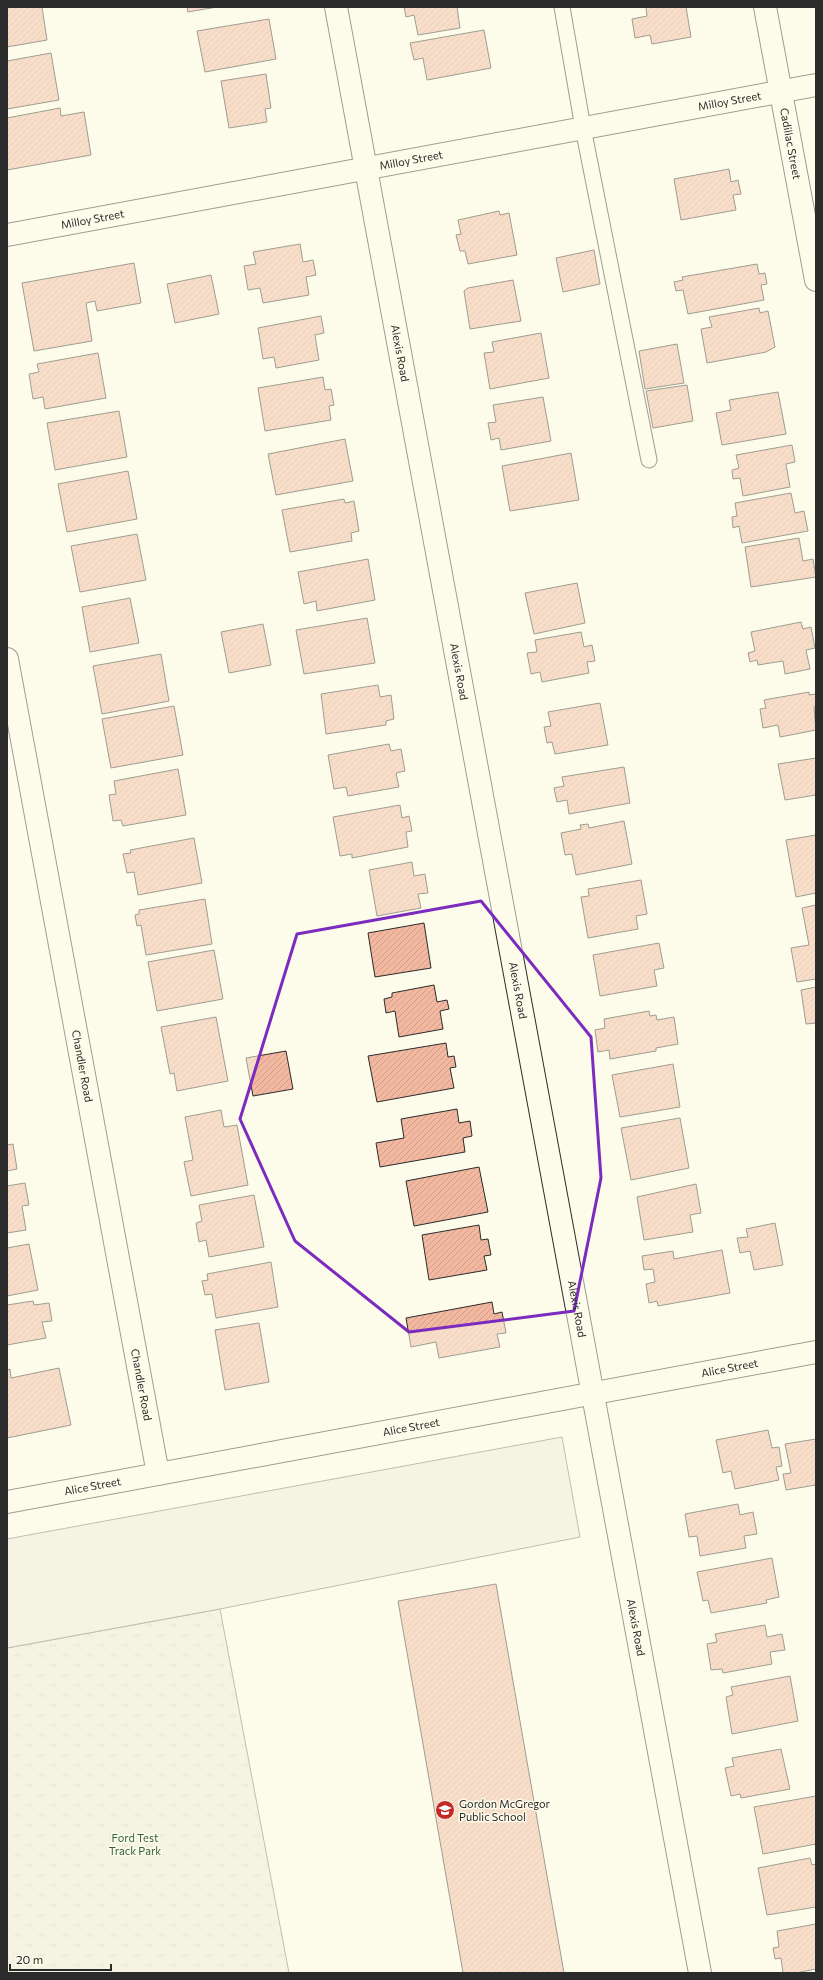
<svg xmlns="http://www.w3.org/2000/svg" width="823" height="1980" viewBox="0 0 823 1980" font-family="Commissioner,sans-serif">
	<defs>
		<pattern id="park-tufts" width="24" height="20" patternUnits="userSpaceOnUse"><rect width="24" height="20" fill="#ecebdb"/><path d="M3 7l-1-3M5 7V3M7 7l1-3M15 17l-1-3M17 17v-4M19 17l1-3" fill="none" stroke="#cbcabc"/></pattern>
		<pattern id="building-hatch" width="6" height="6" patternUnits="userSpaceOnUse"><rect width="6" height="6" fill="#f2b8a0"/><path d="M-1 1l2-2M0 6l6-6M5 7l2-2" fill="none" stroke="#d09e8a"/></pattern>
	</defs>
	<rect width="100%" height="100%" fill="#fdfbea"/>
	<path fill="url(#park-tufts)" stroke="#74746e" d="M220,1609L289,1973H7V1648Z"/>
	<path fill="#eceadb" stroke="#74746e" d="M562,1437L580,1537L220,1609L7,1648V1539Z"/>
	<g fill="url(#building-hatch)" stroke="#2b2b2b">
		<path d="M7,7H42L47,40L7,47Z"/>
		<path d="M187,7H217L188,12Z"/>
		<path d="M404,7H457L460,28L418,35L414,15L406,17Z"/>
		<path d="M646,7H686L691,37L652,44L650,35L635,38L632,19L647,16Z"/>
		<path d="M269,19L276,59L205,72L197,31Z"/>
		<path d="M484,30L491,68L427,80L423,58L414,60L410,43Z"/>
		<path d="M51,53L59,100L7,109V61Z"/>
		<path d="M266,74L271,108L265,109L267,122L229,128L221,81Z"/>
		<path d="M60,108L61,116L84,112L91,155L7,170V118Z"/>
		<path d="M729,169L731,182L738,180L741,194L733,195L736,210L681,220L674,179Z"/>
		<path d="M499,211L500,215L509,213L517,255L468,264L465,251H460L456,235L461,234L458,220Z"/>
		<path d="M300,244L303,262L313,260L316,275L306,277L309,295L263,303L260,288L248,290L244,266L256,264L253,252Z"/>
		<path d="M594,250L600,284L563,292L556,258Z"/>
		<path d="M134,263L141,303L97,311L95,301L86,303L92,341L34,351L22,283Z"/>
		<path d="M757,264L759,274L765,273L767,284L761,285L764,300L688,314L683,290L676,291L674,282L683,280L682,277Z"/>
		<path d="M211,275L219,314L175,323L167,284Z"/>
		<path d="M513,280L521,321L470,329L464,291L468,288Z"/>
		<path d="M759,308L760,313L768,311L775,347L766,352L707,363L701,329L712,327L709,317Z"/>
		<path d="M321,316L324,333L315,335L319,360L276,368L274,357L263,359L258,328Z"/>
		<path d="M541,333L549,378L490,389L484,353L494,352L492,342Z"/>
		<path d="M677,344L684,383L645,389L639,351Z"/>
		<path d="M98,353L106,398L45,409L43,397L33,399L29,374L39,372L37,364Z"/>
		<path d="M323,377L325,390L331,389L334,405L329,406L331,420L265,431L258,388Z"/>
		<path d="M687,385L693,421L653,428L646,391Z"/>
		<path d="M778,392L786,434L722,445L716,413L731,410L729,400Z"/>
		<path d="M543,397L551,441L501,450L499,438L491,440L488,423L496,422L493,405Z"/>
		<path d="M119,411L127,457L55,470L47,423Z"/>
		<path d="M345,439L353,481L276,495L268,454Z"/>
		<path d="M792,445L795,462L786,464L790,487L743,496L740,478L733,479L732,470L739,468L736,455Z"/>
		<path d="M571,453L579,500L510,511L502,466Z"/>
		<path d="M128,471L137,519L67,532L58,484Z"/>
		<path d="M791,493L795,513L804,511L808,531L742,543L739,526L733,528L732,517L737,516L735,503Z"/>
		<path d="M344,499L345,503L354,501L359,531L351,533L352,541L290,552L282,510Z"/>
		<path d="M137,534L146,580L80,592L71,546Z"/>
		<path d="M799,538L803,561L813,559L816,577L751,587L745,547Z"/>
		<path d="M368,559L375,600L317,611L316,601L304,604L298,572Z"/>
		<path d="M577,583L585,623L534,634L525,593Z"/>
		<path d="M130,598L139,643L90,652L82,607Z"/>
		<path d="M367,618L375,663L304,674L296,630Z"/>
		<path d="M801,622L803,629L811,627L815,648L806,650L810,669L785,674L783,661L758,665L757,660L750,662L748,653L755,651L751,632Z"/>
		<path d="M263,624L271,665L229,673L221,632Z"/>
		<path d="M581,632L584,647L592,645L595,661L587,662L589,673L542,682L540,672L531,674L527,653L537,652L535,640Z"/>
		<path d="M161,654L169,701L102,714L93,666Z"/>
		<path d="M378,685L380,697L391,695L394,719L386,721V725L326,734L321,694Z"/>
		<path d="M809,692V695L816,694V707H814L816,730L780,737L778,725L763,728L760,709L766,708L764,700Z"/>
		<path d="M600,703L608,745L555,754L552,742L547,743L544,727L551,726L548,712Z"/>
		<path d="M174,706L183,755L111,768L102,719Z"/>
		<path d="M389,744L391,751L401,749L405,771L396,773L399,787L348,796L346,787L334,789L328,755Z"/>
		<path d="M816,758V795L785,800L778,764Z"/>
		<path d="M624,767L630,803L569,814L567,800L557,802L554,788L564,786L562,777Z"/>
		<path d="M178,769L186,815L123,826L121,820L113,821L109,795L116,794L114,781Z"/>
		<path d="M400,805L402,818L409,816L412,831L406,832L408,847L352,858V854L340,856L333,817Z"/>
		<path d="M624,821L632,864L576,875L572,854L565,855L561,833L581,829L580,825L588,824L589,828Z"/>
		<path d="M816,835V893L796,897L786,840Z"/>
		<path d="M194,838L202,883L138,895L134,872L127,873L123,854L131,853L130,850Z"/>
		<path d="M412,862L414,876L425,874L428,893L418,894L421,908L377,916L369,870Z"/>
		<path d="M641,880L647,914L636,916L638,929L588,938L581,897L589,896L588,889Z"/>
		<path d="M205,899L212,944L146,955L141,925L137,926L135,915L139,914V910Z"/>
		<path d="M816,905V979L797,982L791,948L809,945L802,908Z"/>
		<path d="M424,923L431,968L375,977L368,933Z"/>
		<path d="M659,943L664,968L654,970L657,986L600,996L593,955Z"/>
		<path d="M214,950L223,999L157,1011L148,962Z"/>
		<path d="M434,985L437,1002L447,1000L449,1009L440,1011L443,1029L399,1037L395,1011L386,1013L384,999L392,997V993Z"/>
		<path d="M816,987V1023L806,1024L801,990Z"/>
		<path d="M649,1011L650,1016L656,1015L657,1020L674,1017L678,1044L656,1048V1051L610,1059L609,1050L598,1052L595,1030L605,1028L604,1019Z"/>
		<path d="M216,1017L228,1081L177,1091L174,1073L170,1074L161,1027Z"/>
		<path d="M446,1043L448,1057L454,1056L456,1067L450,1068L454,1088L377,1102L368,1056Z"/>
		<path d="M286,1051L293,1089L253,1096L246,1058Z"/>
		<path d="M673,1064L680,1107L620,1117L612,1075Z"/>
		<path d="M457,1109L459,1123L470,1121L472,1136L463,1138L465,1152L380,1167L376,1143L404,1138L401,1119Z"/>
		<path d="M221,1110L224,1127L237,1125L248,1185L191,1196L184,1162L193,1160L185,1117Z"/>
		<path d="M680,1118L689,1168L631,1180L621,1128Z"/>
		<path d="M13,1144L17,1169L7,1171V1145Z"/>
		<path d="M479,1167L488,1212L414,1226L406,1181Z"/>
		<path d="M25,1183L29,1205L22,1206L26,1230L7,1233V1186Z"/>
		<path d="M696,1184L701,1213L690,1215L693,1232L644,1240L637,1197Z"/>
		<path d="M254,1195L264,1247L209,1257L206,1240L199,1242L196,1223L202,1221L199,1205Z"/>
		<path d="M775,1223L783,1265L754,1270L750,1251L740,1253L737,1238L748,1237L746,1229Z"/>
		<path d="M479,1225L481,1240L488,1239L491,1255L484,1256L487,1270L429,1280L422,1235Z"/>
		<path d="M29,1244L38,1290L7,1296V1248Z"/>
		<path d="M722,1250L730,1293L658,1306L657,1301L649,1303L646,1284L655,1282L653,1269L644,1270L642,1256L673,1251L674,1259Z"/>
		<path d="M271,1262L278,1307L216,1318L212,1294L205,1295L202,1281L208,1280L207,1274Z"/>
		<path d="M33,1301L34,1305L49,1303L52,1321L42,1322L46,1338L7,1345V1305Z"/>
		<path d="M492,1302L494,1314L502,1312L506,1333L497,1334L500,1347L439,1358L436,1342L411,1347L406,1318Z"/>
		<path d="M259,1323L269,1382L225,1390L215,1330Z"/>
		<path d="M59,1368L71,1425L7,1438V1370L10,1369L11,1378Z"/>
		<path d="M768,1430L772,1448L779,1447L782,1466L776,1467L779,1480L735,1489L731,1471L723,1473L716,1440Z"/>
		<path d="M816,1439V1485L786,1490L783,1474L791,1473L785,1444Z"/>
		<path d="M738,1504L740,1515L753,1512L757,1534L744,1536L746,1548L700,1556L697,1536L689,1537L685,1514Z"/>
		<path d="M772,1558L779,1597L766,1600L767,1603L711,1613L708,1600L703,1601L697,1572Z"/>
		<path d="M496,1584L564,1973H463L398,1601Z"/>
		<path d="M765,1625L767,1637L782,1634L785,1650L770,1652L772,1664L723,1673L722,1669L711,1670L707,1644L717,1642L715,1634Z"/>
		<path d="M790,1676L798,1721L732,1734L726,1697L733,1695L731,1687Z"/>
		<path d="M781,1749L790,1789L741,1798L740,1794L731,1796L725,1768L734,1766L732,1758Z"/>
		<path d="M816,1796V1844L763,1854L754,1807Z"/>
		<path d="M810,1858L812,1865L816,1864V1907L767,1915L758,1868Z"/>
		<path d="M816,1924V1969L796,1973H783L781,1958L775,1959L773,1948L779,1947L777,1931Z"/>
	</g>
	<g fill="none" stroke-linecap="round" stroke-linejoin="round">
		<defs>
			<path id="service" d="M562,7L583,128L649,460"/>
			<g id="minor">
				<path id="s1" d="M336,7L700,1973"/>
				<path id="s2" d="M765,7L816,280"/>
				<path id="s3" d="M7,235L816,85"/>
				<path id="s4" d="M7,659L158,1474"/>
				<path id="s5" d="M7,1502L816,1352"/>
			</g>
		</defs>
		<use href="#service" stroke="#2b2b2b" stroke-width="17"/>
		<use href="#minor" stroke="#2b2b2b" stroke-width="24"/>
		<use href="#service" stroke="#fdfbea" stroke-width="15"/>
		<use href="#minor" stroke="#fdfbea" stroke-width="22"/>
	</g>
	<path d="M0 0H823V1980H0ZM481,901L591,1037L601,1178L574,1311L409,1332L295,1241L240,1119L297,934Z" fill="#fdfbea" fill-opacity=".55" fill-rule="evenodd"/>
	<path fill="none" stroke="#7b2cbf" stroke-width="3" stroke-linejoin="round" d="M481,901L591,1037L601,1178L574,1311L409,1332L295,1241L240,1119L297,934Z"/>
	<defs>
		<symbol id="school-disc" viewBox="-11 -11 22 22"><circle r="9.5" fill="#c62828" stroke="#fdfbea"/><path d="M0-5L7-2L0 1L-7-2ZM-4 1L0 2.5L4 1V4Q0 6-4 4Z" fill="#fff"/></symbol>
	</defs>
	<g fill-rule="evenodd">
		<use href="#school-disc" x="434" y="1799" width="22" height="22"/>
	</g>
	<g text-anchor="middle" stroke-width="3" stroke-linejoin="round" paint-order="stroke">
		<g font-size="11" fill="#2b2b2b" stroke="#fdfbea">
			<text dy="4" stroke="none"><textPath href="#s3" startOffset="735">Milloy Street</textPath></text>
			<text dy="4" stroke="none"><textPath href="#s2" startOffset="139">Cadillac Street</textPath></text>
			<text dy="4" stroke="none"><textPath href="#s3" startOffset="411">Milloy Street</textPath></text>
			<text dy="4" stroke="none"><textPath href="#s3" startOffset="87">Milloy Street</textPath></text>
			<text dy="4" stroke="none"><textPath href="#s1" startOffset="352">Alexis Road</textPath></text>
			<text dy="4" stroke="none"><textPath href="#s1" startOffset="676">Alexis Road</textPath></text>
			<text dy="4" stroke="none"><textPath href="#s1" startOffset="1000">Alexis Road</textPath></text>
			<text dy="4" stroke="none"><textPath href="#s4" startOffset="414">Chandler Road</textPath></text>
			<text dy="4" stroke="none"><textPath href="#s1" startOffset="1324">Alexis Road</textPath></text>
			<text dy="4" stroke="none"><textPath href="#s5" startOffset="735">Alice Street</textPath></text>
			<text dy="4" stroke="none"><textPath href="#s4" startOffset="738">Chandler Road</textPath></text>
			<text dy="4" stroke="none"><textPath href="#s5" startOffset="411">Alice Street</textPath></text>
			<text dy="4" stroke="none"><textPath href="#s5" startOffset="87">Alice Street</textPath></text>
			<text dy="4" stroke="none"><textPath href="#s1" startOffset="1648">Alexis Road</textPath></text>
		</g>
		<g font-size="11" fill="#2b2b2b" stroke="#fdfbea" text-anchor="start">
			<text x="459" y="1808">Gordon McGregor<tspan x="459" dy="13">Public School</tspan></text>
		</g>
		<g font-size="11" fill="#34623c" stroke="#fdfbea">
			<text x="135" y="1842">Ford Test<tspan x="135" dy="13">Track Park</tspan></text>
		</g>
	</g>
	<rect width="823" height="1980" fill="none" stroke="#2b2b2b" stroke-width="16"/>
	<path d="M10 1964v6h101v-6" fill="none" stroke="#2b2b2b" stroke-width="2"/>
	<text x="16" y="1964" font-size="12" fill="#2b2b2b" stroke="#fdfbea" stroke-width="3" paint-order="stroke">20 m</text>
</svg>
